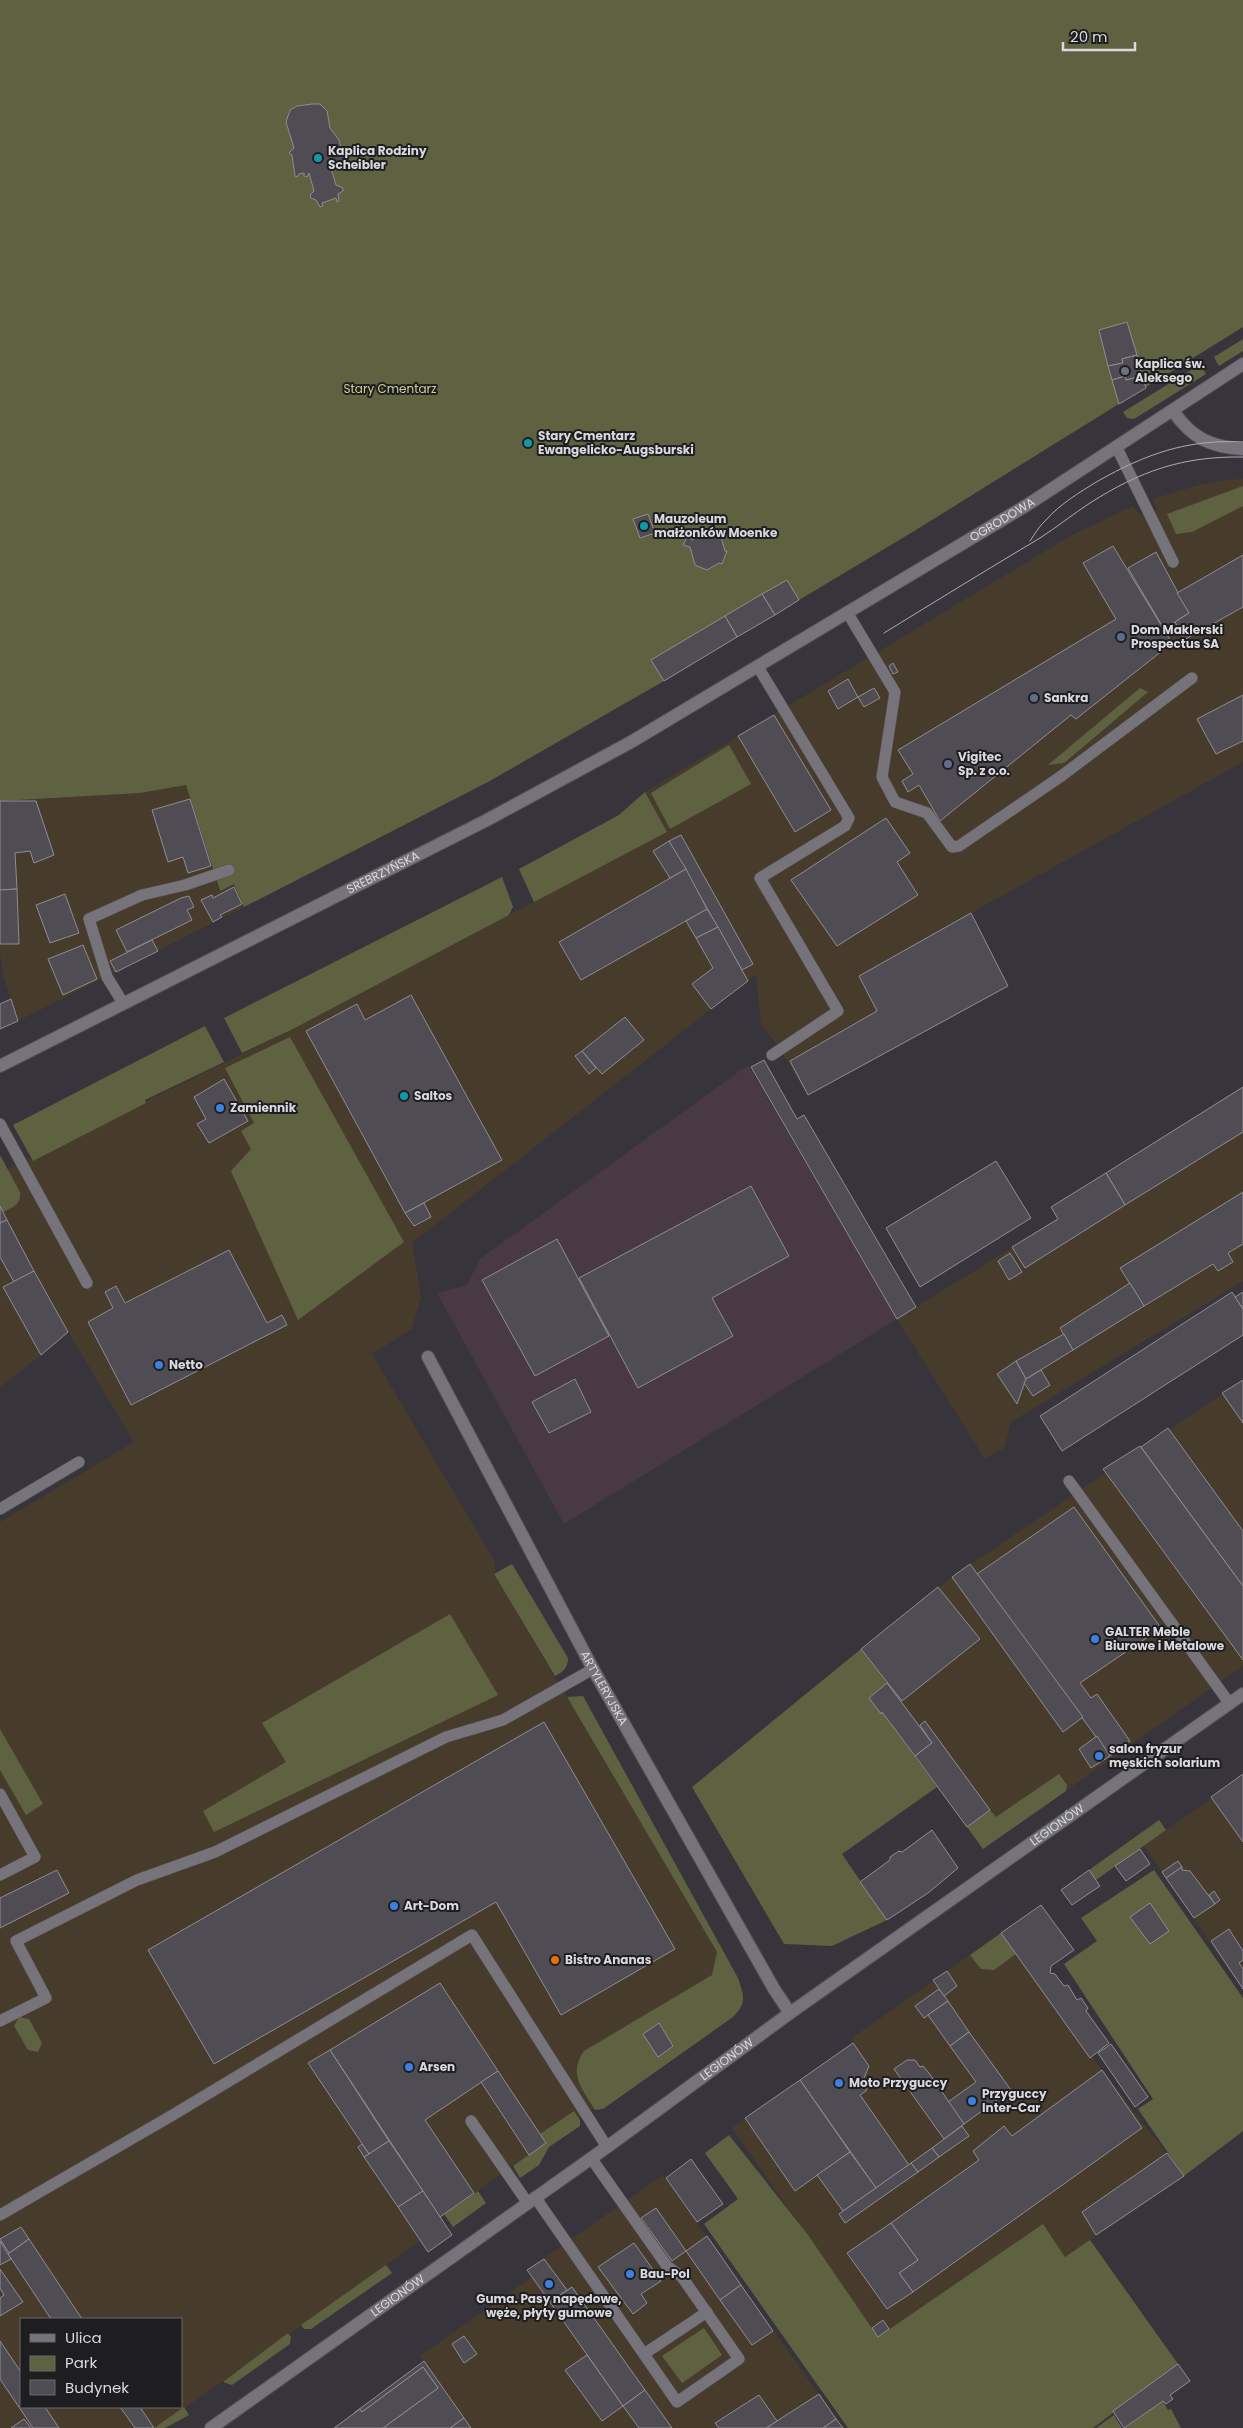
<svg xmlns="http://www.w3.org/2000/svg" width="1243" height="2428" viewBox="0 0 1243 2428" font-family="Poppins,sans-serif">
	<rect width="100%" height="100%" fill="#37353b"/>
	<g fill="#473c2c" fill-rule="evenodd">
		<path d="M1243,479V762L971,913L1008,986L808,1095L776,1043L761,1025L756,974L412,1243L421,1297L412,1329L372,1354L495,1562L494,1574L717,1952L697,2036L440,2217L420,2241L157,2428H0V1522L134,1442L69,1333L0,1387V1173L291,1030L666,832L645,792L1072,535L1133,506L1139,514L1158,510L1152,499L1196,486L1226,480ZM21,2319H181V2407H21Z"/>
		<path d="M186,785L219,891L234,884L244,907L18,1021L4,978L0,954V801L140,793Z"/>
		<path d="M1243,1086V1281L1011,1422L1004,1448L985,1459L897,1319L1058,1219L1051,1207Z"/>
		<path d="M1243,1380V1666L983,1849L861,1649L952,1577Z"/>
		<path d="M1243,1776V1990L1144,1846Z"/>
		<path d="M1001,1933L1102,2070L1184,2176L1065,2257L1043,2224L878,2337L732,2128L853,2043L852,2038Z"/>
		<path d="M663,2175L843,2428H335L424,2361L420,2356L532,2277L527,2270Z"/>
	</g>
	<path fill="#483945" d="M748,1065L897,1319L564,1524L437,1293L467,1285L480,1259Z"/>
	<g fill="#5f6241" fill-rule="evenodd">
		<path d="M0,0H1243V327L911,533L664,681L488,782L244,907L234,884L220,891L186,785L140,793L0,801Z"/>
		<path d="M1243,339V351L1219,366L1214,357Z"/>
		<path d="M1201,364L1206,374L1134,419L1127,418L1123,412Z"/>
		<path d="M1243,486V506L1192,532L1176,534L1167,514Z"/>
		<path d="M1140,688L1148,692L1064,763L1048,765Z"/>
		<path d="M729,745L751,784L670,829L651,793Z"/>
		<path d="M645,792L667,832L534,902L519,869L619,815Z"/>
		<path d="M502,877L513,907L509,915L291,1030L242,1053L224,1018Z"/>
		<path d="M205,1026L224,1062L145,1100L146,1103L33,1161L13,1125Z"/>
		<path d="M290,1037L404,1242L298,1320L231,1171L251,1149L241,1131L254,1123L225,1068Z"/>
		<path d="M0,1155L20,1192C21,1205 13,1207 3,1212L0,1206Z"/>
		<path d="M512,1564L568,1658C568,1668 563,1672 555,1676L494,1574Z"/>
		<path d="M450,1614L498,1695L214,1832L203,1811L286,1762L262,1723Z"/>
		<path d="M861,1649L887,1683L869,1698L882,1712L937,1787L842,1854L887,1920L832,1946L784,1944L692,1787Z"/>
		<path d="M583,1696L738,1978C744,1996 747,2003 733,2017L603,2109L595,2110C582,2089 568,2074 584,2051L712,1975L717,1952L567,1697ZM658,2024L673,2046L658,2056L643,2034Z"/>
		<path d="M0,1729L43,1804L26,1815L0,1770Z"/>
		<path d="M1059,1774L1067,1785L1066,1791L983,1849L967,1827L990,1810L996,1817Z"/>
		<path d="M1159,1820L1166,1830L1096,1880L1089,1870Z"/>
		<path d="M1154,1870L1243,1998V2131L1184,2176L1138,2109L1153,2099L1064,1964L1097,1941L1081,1918Z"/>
		<path d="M1001,1933L1016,1954L994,1970L981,1969L970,1955Z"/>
		<path d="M19,2017L29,2019L42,2043L38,2052L28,2050L14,2026Z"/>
		<path d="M574,2111L580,2120V2126L549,2147L539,2165L520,2178L513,2166L545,2143L540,2134Z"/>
		<path d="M729,2135L808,2235L878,2337L1043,2224L1065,2257L1090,2240L1178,2364L1093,2428H848L704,2224L738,2199L705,2153Z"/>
		<path d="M478,2191L486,2203L453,2227L444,2214Z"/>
		<path d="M386,2265L392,2273L311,2329H304L301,2325Z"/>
		<path d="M704,2328L722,2355L682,2383L662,2356Z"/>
		<path d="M288,2333L291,2337L290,2344L232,2385L223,2382Z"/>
		<path d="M1163,2401L1168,2410L1171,2409L1181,2428H1125Z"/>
		<path d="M184,2407L189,2415L165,2428H154Z"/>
		<path d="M1114,2415L1122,2428H1096Z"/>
	</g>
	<g fill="#4f4d53" stroke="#8f8d93">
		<path d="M312,104H320L327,111L330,128L339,140L345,163L335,167V170L331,168L336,185L343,188V191L338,194L339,201L337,202L336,198L322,203L323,206L320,207L316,200L311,198L310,195L314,191L309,173L307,177L304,176V173L299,174L297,177L295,176L292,155L289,153L294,148L286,122L290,110L297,106Z"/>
		<path d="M1127,322L1137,355L1122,359L1123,363L1108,366L1099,330Z"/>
		<path d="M1137,355L1142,376L1126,380L1125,376L1112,380L1108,366L1123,363L1122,359Z"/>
		<path d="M1125,376L1126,380L1142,376L1146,388L1119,404L1112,380Z"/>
		<path d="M648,514L655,533L640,538L633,519Z"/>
		<path d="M708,532L721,537L725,551H727L722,564L719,563L707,570L695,565L690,547L683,545L687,537L693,540L694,537L696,538Z"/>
		<path d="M1113,546L1172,643L1076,719L1071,715L940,821L919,785L908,792L902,781L913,774L898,750L1116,619L1083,563Z"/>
		<path d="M1156,552L1189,613L1164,629L1128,568Z"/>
		<path d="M1243,555V607L1184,640L1175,622L1189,613L1177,593Z"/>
		<path d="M787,580L799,600L775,615L762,594Z"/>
		<path d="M762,594L775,615L737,637L725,616Z"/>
		<path d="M725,616L737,637L664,681L651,660Z"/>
		<path d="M893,663L898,672L893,674L889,666Z"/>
		<path d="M848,679L858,697L838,709L828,691Z"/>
		<path d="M874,688L880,698L864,707L858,697Z"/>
		<path d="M1243,695V741L1216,754L1197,719Z"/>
		<path d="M774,715L831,810L795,832L738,736Z"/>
		<path d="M190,799L211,866L188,873L183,857L168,862L152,810Z"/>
		<path d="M0,801H36L54,855L34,863L30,851L15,853L17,889L0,890Z"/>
		<path d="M886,818L910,853L897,862L918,895L837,946L791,880Z"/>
		<path d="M681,835L753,964L742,970L669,841Z"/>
		<path d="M669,841L686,869L670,878L653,851Z"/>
		<path d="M686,869L707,909L581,980L559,942Z"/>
		<path d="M234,887L242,904L220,915L222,917L213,922L201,900L212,895L213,898Z"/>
		<path d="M17,889L19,944H0V890Z"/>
		<path d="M65,894L79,933L50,943L36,905Z"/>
		<path d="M189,896L194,907L187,910L192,920L127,952L116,930L181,898Z"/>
		<path d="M707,909L718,927L696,938L686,921Z"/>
		<path d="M971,913L1008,986L808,1095L790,1061L877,1011L859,976Z"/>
		<path d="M718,927L748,981L711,1009L692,984L713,968L696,938Z"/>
		<path d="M152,940L158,951L116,972L110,961Z"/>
		<path d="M83,945L97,979L63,995L48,959Z"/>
		<path d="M411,995L502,1160L405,1213L306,1031L357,1004L365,1020Z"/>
		<path d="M11,999L18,1021L0,1029V1004Z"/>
		<path d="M625,1017L644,1040L602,1074L582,1051Z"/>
		<path d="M582,1051L596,1068L589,1074L575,1056Z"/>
		<path d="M764,1060L797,1119L804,1115L916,1307L897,1319L751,1067Z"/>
		<path d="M224,1079L248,1121L209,1143L197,1124L206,1119L194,1097Z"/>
		<path d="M1243,1087V1132L1125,1205L1106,1173Z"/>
		<path d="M996,1161L1031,1218L920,1287L886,1228Z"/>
		<path d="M1106,1173L1125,1205L1025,1268L1012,1247L1058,1219L1051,1207Z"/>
		<path d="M751,1186L789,1256L712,1298L733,1336L638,1388L579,1278Z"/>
		<path d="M1243,1192V1244L1228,1253L1233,1262L1218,1271L1213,1264L1144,1306L1120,1268Z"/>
		<path d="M424,1203L431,1217L414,1226L405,1213Z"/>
		<path d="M0,1206L7,1220L0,1223Z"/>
		<path d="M7,1220L34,1271L14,1282L0,1257V1223Z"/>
		<path d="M557,1239L609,1336L535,1376L482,1280Z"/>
		<path d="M229,1250L267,1323L282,1315L287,1325L131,1405L88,1322L113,1308L105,1292L116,1286L125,1303Z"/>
		<path d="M1010,1253L1022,1272L1009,1280L998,1261Z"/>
		<path d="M34,1271L68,1332L41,1355L3,1287Z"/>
		<path d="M1130,1283L1144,1306L1073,1350L1060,1328Z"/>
		<path d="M1232,1292L1243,1309V1335L1062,1451L1040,1416Z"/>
		<path d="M1243,1292V1309L1235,1297Z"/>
		<path d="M1064,1334L1073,1350L1026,1379L1016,1361Z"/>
		<path d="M1016,1361L1026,1379L1017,1404L997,1374Z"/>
		<path d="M1041,1370L1050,1385L1033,1396L1024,1383L1026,1379Z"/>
		<path d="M575,1379L591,1412L549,1433L532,1402Z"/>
		<path d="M1243,1380V1423L1222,1393Z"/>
		<path d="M1168,1428L1243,1531V1586L1141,1447Z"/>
		<path d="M1140,1446L1243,1586V1660L1103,1469Z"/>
		<path d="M1074,1507L1161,1628L1080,1683L1091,1698L1097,1694L1130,1741L1110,1756L977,1574Z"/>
		<path d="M970,1564L1083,1717L1063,1732L952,1577Z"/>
		<path d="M938,1587L980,1639L902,1701L861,1649Z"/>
		<path d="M887,1683L932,1743L915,1756L882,1712L881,1714L869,1698Z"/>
		<path d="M925,1721L990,1810L967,1827L915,1756L932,1743L920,1725Z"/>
		<path d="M544,1722L675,1949L561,2015L496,1902L214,2064L148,1950Z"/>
		<path d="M1097,1736L1110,1756L1091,1768L1079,1749Z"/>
		<path d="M1243,1774V1842L1211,1797Z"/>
		<path d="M932,1830L958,1868L928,1893L887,1920L860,1882L890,1860V1857L899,1851L902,1852Z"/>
		<path d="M1140,1849L1150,1864L1126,1881L1115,1866Z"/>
		<path d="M1178,1861L1182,1867L1166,1878L1162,1872Z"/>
		<path d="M1182,1867V1870L1190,1871L1215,1904L1194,1918L1166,1878Z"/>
		<path d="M57,1870L69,1893L0,1928V1898Z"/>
		<path d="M1089,1870L1100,1886L1072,1905L1061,1890Z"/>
		<path d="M1214,1891L1220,1900L1215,1904L1209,1895Z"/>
		<path d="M1150,1903L1169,1931L1150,1944L1130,1917Z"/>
		<path d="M1041,1905L1074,1950L1051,1966L1050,1973L1055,1974L1064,1986L1068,1985L1077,2000L1081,1998L1088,2008L1086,2011L1109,2043L1090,2058L1001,1933Z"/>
		<path d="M1229,1929L1243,1951V1960L1239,1963L1243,1969V1989L1211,1941Z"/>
		<path d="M947,1971L957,1986L944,1996L933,1980Z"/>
		<path d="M440,1983L498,2071L425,2120L474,2193L440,2217L330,2050Z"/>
		<path d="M939,1989L948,2001L924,2018L915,2006Z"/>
		<path d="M948,2001L969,2032L950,2046L928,2015Z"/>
		<path d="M659,2023L673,2046L658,2057L643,2034Z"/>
		<path d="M969,2032L1011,2090L964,2124L948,2102L976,2082L950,2046Z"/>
		<path d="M853,2043L869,2066L864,2078L869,2083L866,2091L860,2095L909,2165L876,2188L800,2080Z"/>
		<path d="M1111,2044L1148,2097L1135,2107L1098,2053Z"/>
		<path d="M330,2050L389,2141L369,2154L308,2063Z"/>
		<path d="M907,2060H915L920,2067L923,2066L929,2073L964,2124L944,2139L894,2069Z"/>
		<path d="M1102,2070L1142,2128L913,2292L899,2273L918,2260L891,2223L979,2160L973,2151L1004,2126L1012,2136Z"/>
		<path d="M498,2071L546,2143L529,2155L481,2082Z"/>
		<path d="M800,2080L850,2152L795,2191L745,2118Z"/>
		<path d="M962,2126L969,2136L939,2157L932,2148Z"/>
		<path d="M389,2141L423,2191L398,2207L364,2157Z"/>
		<path d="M362,2144L369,2154L364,2157L358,2147Z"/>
		<path d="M932,2148L939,2157L918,2172L911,2163Z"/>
		<path d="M850,2152L876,2188L843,2211L817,2175Z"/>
		<path d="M1167,2153L1184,2176L1096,2235L1082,2212Z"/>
		<path d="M691,2159L723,2204L697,2222L666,2178Z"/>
		<path d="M911,2163L918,2172L845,2223L839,2214Z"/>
		<path d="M423,2191L452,2235L428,2252L398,2207Z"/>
		<path d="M656,2208L686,2251L672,2261L641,2218Z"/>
		<path d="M891,2223L918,2260L899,2273L913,2292L887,2309L847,2253Z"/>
		<path d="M21,2227L29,2239L9,2253L0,2239Z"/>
		<path d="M707,2236L741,2285L720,2300L686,2251Z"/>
		<path d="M29,2239L82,2319H51L8,2254Z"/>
		<path d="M0,2241L11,2259L0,2265Z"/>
		<path d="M634,2243L661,2281L641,2294L647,2303L633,2314L598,2267Z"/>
		<path d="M544,2259L567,2290L550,2302L527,2270Z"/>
		<path d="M0,2269L23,2302L0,2316V2298L4,2295L0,2288Z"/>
		<path d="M741,2285L773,2331L752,2345L720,2300Z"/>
		<path d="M572,2287L645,2390L623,2406L550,2302Z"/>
		<path d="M883,2320L889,2329L878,2337L872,2328Z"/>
		<path d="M464,2336L477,2354L464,2363L452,2344Z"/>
		<path d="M0,2341L21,2372V2407H45L59,2428H33L0,2379Z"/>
		<path d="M587,2355L623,2406L602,2421L565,2370Z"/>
		<path d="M424,2361L464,2418L450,2428H383L438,2388L423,2367L362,2412L360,2409L355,2413H354Z"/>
		<path d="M1178,2364L1190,2381L1170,2395L1173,2399L1166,2404L1163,2401L1124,2428L1113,2411Z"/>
		<path d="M423,2367L438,2388L383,2428H334L360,2409L362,2412Z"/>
		<path d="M645,2390L672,2428H639L623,2406Z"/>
		<path d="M819,2394L836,2419L823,2428H766Z"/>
		<path d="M759,2395L777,2421L766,2428H719L715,2423Z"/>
		<path d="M120,2407H140L154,2428H135Z"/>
		<path d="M464,2418L471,2428H450Z"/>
		<path d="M24,2419L31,2428H11Z"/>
		<path d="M836,2419L843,2428H823Z"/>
	</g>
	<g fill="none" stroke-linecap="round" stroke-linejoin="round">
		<defs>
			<g id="lane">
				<path d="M1117,448L1173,562"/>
				<path d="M847,612L895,692L882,777L895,802L927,813L952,847L959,846L1060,777L1192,678"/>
				<path d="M758,667L849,818L845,826L760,878L838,1011L772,1055"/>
				<path d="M123,1003L107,977L89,919L142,895L185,885L229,870"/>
				<path d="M0,1124L87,1283"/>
				<path d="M1069,1481L1230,1704"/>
				<path d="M0,1509L79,1462"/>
				<path d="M0,1794L35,1857L0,1875"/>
				<path d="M0,2021L46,1998L16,1941L137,1880L215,1852L446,1737L503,1720L593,1669"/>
				<path d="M471,2121L527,2202"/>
				<path d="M535,2197L677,2402L739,2359L682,2277L667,2266L591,2158"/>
				<path d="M0,2215L171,2116L472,1935L607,2147"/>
				<path d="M644,2354L707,2312"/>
			</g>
			<g id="street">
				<path id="s1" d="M428,1357L593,1669L774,1989L790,2013"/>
			</g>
			<g id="secondary">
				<path d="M1173,411C1192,438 1210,447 1243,449"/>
				<path id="s2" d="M0,1066L485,821L631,742L1027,505L1243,364"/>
				<path id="s3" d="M211,2428L607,2147L790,2013L1243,1694"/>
			</g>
		</defs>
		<use href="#lane" stroke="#535256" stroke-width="12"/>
		<use href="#street" stroke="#535256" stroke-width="14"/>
		<use href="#secondary" stroke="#535256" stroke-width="14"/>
		<use href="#lane" stroke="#76747a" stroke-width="11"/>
		<use href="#street" stroke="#76747a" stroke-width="12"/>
		<use href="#secondary" stroke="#76747a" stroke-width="12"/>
		<g stroke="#aeacb1" stroke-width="1">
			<path d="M1030,541C1035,534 1039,526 1046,520C1060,504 1080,492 1098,481C1146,454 1187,439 1243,442"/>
			<path d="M884,633C936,601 988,569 1040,538C1057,527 1073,514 1090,503C1140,471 1183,456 1243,457"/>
		</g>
	</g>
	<g fill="#0f9aa8" stroke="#1e1d20" stroke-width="2">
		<circle cx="318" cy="158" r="5"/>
		<circle cx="528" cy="443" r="5"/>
		<circle cx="644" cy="526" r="5"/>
		<circle cx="404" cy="1096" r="5"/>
	</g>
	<circle fill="#6b7280" stroke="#1e1d20" stroke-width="2" cx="1125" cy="371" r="5"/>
	<g fill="#5c6f8a" stroke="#1e1d20" stroke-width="2">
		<circle cx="1121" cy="637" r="5"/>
		<circle cx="1034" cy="698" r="5"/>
		<circle cx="948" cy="764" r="5"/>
	</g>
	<g fill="#3f7fe0" stroke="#1e1d20" stroke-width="2">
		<circle cx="220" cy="1108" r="5"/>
		<circle cx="159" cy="1365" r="5"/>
		<circle cx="1095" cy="1639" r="5"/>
		<circle cx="1099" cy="1756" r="5"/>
		<circle cx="394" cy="1906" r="5"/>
		<circle cx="409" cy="2067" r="5"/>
		<circle cx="839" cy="2083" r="5"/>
		<circle cx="972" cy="2101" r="5"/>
		<circle cx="630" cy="2274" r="5"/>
		<circle cx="549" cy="2284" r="5"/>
	</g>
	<circle fill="#e8710a" stroke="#1e1d20" stroke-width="2" cx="555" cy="1960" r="5"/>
	<g text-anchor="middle" stroke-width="4" stroke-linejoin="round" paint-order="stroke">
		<g font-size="12" font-weight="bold" fill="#dad9dd" stroke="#1e1d20" text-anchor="start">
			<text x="328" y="155">Kaplica Rodziny<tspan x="328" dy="14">Scheibler</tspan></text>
			<text x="1135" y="368">Kaplica św.<tspan x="1135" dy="14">Aleksego</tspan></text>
			<text x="538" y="440">Stary Cmentarz<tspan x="538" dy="14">Ewangelicko-Augsburski</tspan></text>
			<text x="654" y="523">Mauzoleum<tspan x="654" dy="14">małżonków Moenke</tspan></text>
			<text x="1131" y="634">Dom Maklerski<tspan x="1131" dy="14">Prospectus SA</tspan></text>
			<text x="1044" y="702">Sankra</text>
			<text x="958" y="761">Vigitec<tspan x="958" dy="14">Sp. z o.o.</tspan></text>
			<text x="414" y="1100">Saltos</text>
			<text x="230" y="1112">Zamiennik</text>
			<text x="169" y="1369">Netto</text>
			<text x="1105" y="1636">GALTER Meble<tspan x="1105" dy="14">Biurowe i Metalowe</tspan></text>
			<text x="1109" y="1753">salon fryzur<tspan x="1109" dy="14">męskich solarium</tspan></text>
			<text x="404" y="1910">Art-Dom</text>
			<text x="565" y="1964">Bistro Ananas</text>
			<text x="419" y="2071">Arsen</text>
			<text x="849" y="2087">Moto Przyguccy</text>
			<text x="982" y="2098">Przyguccy<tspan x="982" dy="14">Inter-Car</tspan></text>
			<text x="640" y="2278">Bau-Pol</text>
			<text x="549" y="2303" text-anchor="middle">Guma. Pasy napędowe,<tspan x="549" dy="14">węże, płyty gumowe</tspan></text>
		</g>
		<g font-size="12" fill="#cbd190" stroke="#1e1d20">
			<text x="390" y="393">Stary Cmentarz</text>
		</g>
		<g font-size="12" fill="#dad9dd" stroke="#1e1d20">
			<text dy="4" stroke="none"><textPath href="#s2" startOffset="1142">OGRODOWA</textPath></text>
			<text dy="4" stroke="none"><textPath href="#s2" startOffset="429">SREBRZYŃSKA</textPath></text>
			<text dy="4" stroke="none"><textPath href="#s1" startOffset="375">ARTYLERYJSKA</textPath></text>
			<text dy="4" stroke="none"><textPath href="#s3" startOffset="1039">LEGIONÓW</textPath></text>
			<text dy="4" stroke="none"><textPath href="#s3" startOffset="634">LEGIONÓW</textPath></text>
			<text dy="4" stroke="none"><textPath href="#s3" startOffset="229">LEGIONÓW</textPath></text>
		</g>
	</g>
	<rect x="20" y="2318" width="162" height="90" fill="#1e1d20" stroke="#69686c"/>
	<rect x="30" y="2334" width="25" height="8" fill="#76747a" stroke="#69686c"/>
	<text x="65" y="2343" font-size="15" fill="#dad9dd">Ulica</text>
	<rect x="30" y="2356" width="25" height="15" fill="#5f6241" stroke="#69686c"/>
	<text x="65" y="2368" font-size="15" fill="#dad9dd">Park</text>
	<rect x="30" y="2380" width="25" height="15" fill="#4f4d53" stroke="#69686c"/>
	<text x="65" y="2393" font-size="15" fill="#dad9dd">Budynek</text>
	<path d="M1063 42v8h72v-8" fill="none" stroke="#dad9dd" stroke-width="2.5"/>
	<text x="1070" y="42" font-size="15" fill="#dad9dd" stroke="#1e1d20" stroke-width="4" paint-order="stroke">20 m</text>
</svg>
